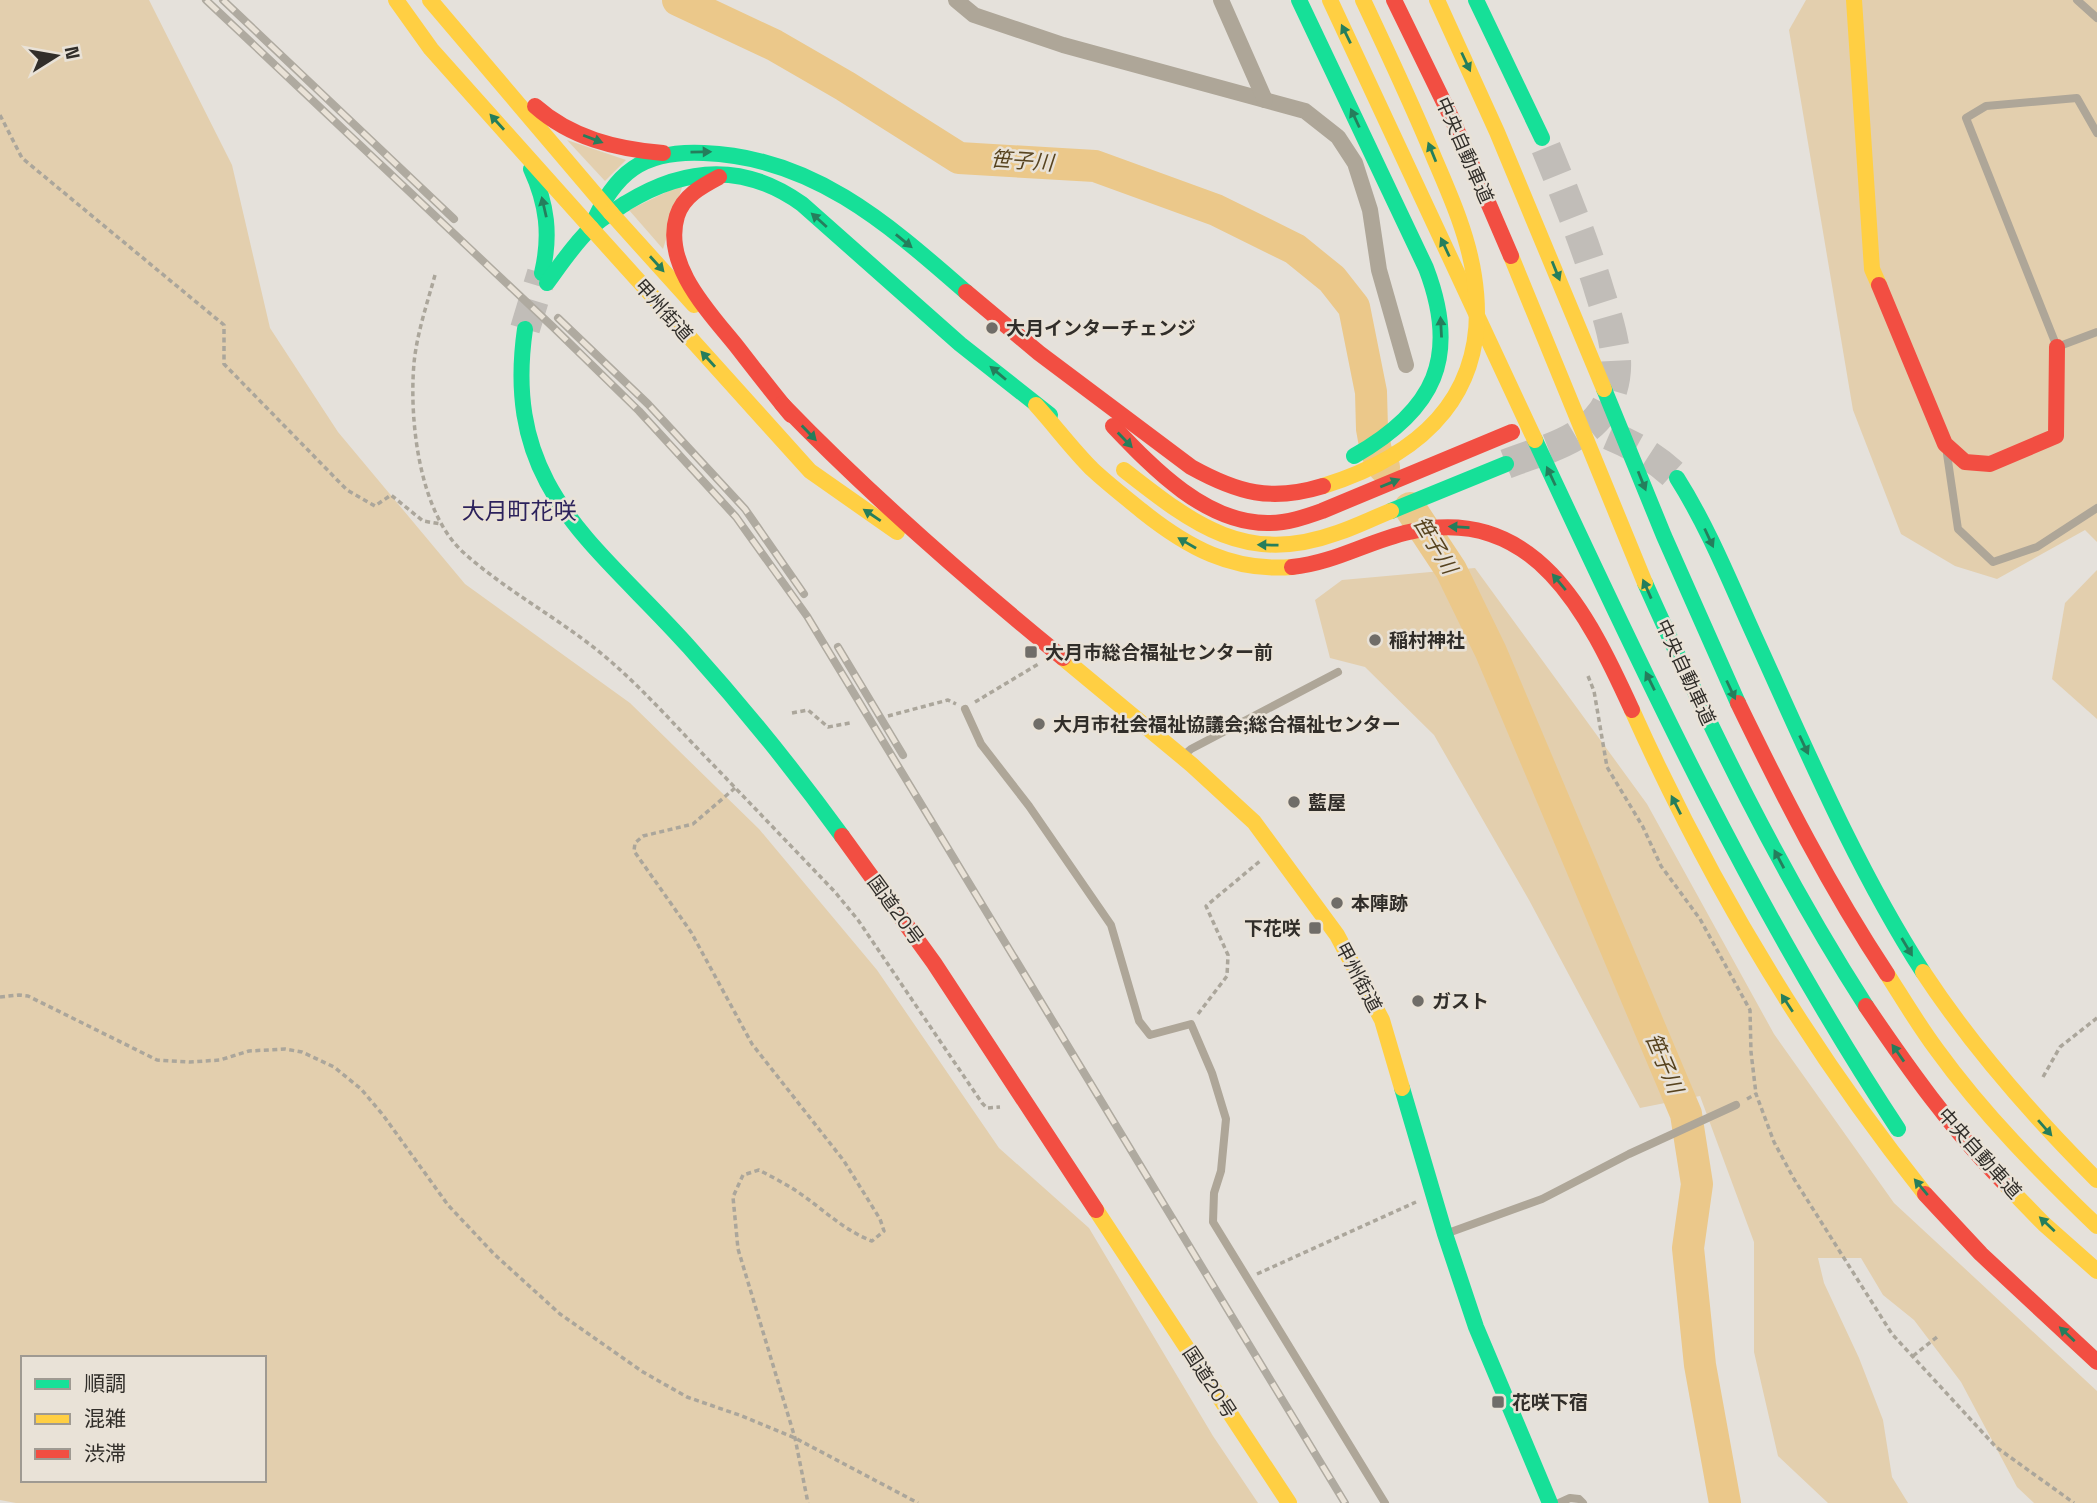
<svg xmlns="http://www.w3.org/2000/svg" width="2097" height="1503" viewBox="0 0 2097 1503" font-family="'Space Grotesk','Noto Sans JP',sans-serif">
	<rect width="100%" height="100%" fill="#e5e1db"/>
	<g fill="#e3cfae" fill-rule="evenodd">
		<path d="M0,0H149L232,165L270,328L338,432L465,584L630,703L759,829L877,970L999,1148L1089,1228L1213,1436L1258,1503H16L0,1500ZM23,1358H264V1480H23Z"/>
		<path d="M1806,0H2097V542L2085,530L1997,579L1955,566L1901,534L1853,410L1789,30Z"/>
		<path d="M567,140L626,160L605,181Z"/>
		<path d="M683,184L663,249L629,210Z"/>
		<path d="M1475,568L1647,804L1774,1034L1894,1203L2097,1391V1503H2034L2017,1487L1961,1382L1914,1320L1883,1295L1861,1258H1818L1824,1283L1859,1358L1883,1420L1892,1477L1908,1503H1828L1778,1456L1754,1352V1242L1700,1096L1640,1108L1529,900L1434,735L1365,667L1330,658L1315,600L1342,580Z"/>
		<path d="M2097,570V719L2052,679L2065,603Z"/>
	</g>
	<g fill="none" stroke-linecap="round" stroke-linejoin="round">
		<g stroke="#ebc88a" stroke-width="32">
			<path d="M678,0L774,45L845,86L959,158L1095,166L1216,210L1295,249L1332,279L1354,307L1371,392L1372,429L1376,451L1384,467"/>
			<path d="M1410,508L1451,570L1491,652L1686,1114L1697,1184L1688,1248L1700,1365L1725,1503"/>
		</g>
		<g stroke="#c1bdb8" stroke-width="30" stroke-dasharray="30 15" stroke-linecap="butt">
			<path d="M525,329L542,273"/>
			<path d="M1609,435C1635,446 1656,458 1677,478"/>
			<path d="M1506,464C1539,451 1582,442 1603,411C1612,397 1617,377 1616,360C1614,337 1607,315 1600,293C1584,240 1563,189 1542,138"/>
		</g>
		<g stroke="#aba69b" stroke-width="3.5" stroke-dasharray="5 3.5" stroke-linecap="butt">
			<path d="M0,115L22,158L224,325V364L347,490L375,506L391,495L423,521L441,524"/>
			<path d="M435,275C427,304 417,333 414,363C409,420 419,513 464,553C511,595 570,624 617,667C646,693 672,722 699,750C745,798 790,845 835,892L858,920L982,1103L987,1108L1000,1107"/>
			<path d="M1588,676L1594,691L1607,767L1643,827L1661,866L1700,919L1750,1010L1751,1052L1756,1094"/>
			<path d="M975,702L1040,663"/>
			<path d="M792,713L808,710L828,727L850,723"/>
			<path d="M888,716L948,700L956,704"/>
			<path d="M735,788L693,824L643,836L635,843L634,851L691,932L752,1044L844,1161L880,1219L884,1231L872,1241C843,1230 823,1209 798,1192C786,1184 772,1177 759,1170L743,1175L733,1197L738,1249L795,1438L808,1503"/>
			<path d="M0,997L19,995L28,996L157,1060L190,1062L220,1060L249,1051L285,1049L302,1052L334,1067L361,1089L383,1115L448,1205L494,1254L560,1314L643,1372L687,1397L742,1416L795,1438L918,1503"/>
			<path d="M1198,1014L1227,976L1228,955L1206,906L1260,861"/>
			<path d="M2043,1077L2060,1047L2097,1018"/>
			<path d="M1747,1099L1756,1094L1774,1142L1794,1179L1892,1334L1996,1447L2074,1503"/>
			<path d="M1257,1274L1416,1202"/>
			<path d="M1913,1356L1937,1337"/>
		</g>
		<g stroke="#aea698" stroke-width="8">
			<path d="M2077,0L2097,18"/>
			<path d="M2097,133L2077,98L1986,106L1966,118L2057,347L2097,332"/>
			<path d="M1947,454L1958,529L1993,562L2037,547L2097,508"/>
			<path d="M965,709L981,744L1029,806L1111,925L1139,1021L1150,1035L1191,1024L1212,1073L1226,1119L1221,1171L1214,1193L1213,1222L1385,1503"/>
			<path d="M1184,755L1191,749L1338,672"/>
			<path d="M1448,1233L1542,1199L1629,1154L1736,1105"/>
			<path d="M1559,1503L1570,1498L1579,1499L1583,1503"/>
		</g>
		<g stroke="#aea698" stroke-width="16">
			<path d="M956,0L974,15L1063,45L1305,111L1338,137L1355,163L1370,210L1379,270L1406,365"/>
			<path d="M1221,0L1265,100"/>
		</g>
		<g stroke="#16e098" stroke-width="16">
			<path d="M1299,0L1426,268C1460,357 1435,410 1354,456"/>
			<path d="M1476,0L1542,138"/>
			<path d="M531,169C547,204 551,235 542,273"/>
			<path d="M591,228C614,172 643,150 704,153C813,157 888,224 966,292"/>
			<path d="M547,283C561,264 574,244 591,228C601,218 614,211 626,203C686,166 745,163 802,204L960,344L1050,415"/>
			<path d="M525,329C502,488 595,542 689,647C743,707 794,770 842,836"/>
			<path d="M1604,389L1664,536L1738,703"/>
			<path d="M1535,440C1644,675 1755,912 1898,1129"/>
			<path d="M1677,478C1708,527 1730,582 1754,635C1806,749 1855,866 1923,972"/>
			<path d="M1391,511L1506,464"/>
			<path d="M1645,583C1710,728 1780,872 1866,1006"/>
			<path d="M1402,1088L1445,1234L1476,1327L1550,1503"/>
		</g>
		<g stroke="#ffcf43" stroke-width="16">
			<path d="M396,0L431,49L591,228"/>
			<path d="M430,0L611,213"/>
			<path d="M1330,0L1535,440"/>
			<path d="M1437,0L1497,132L1604,389"/>
			<path d="M1854,0L1872,269L1879,285"/>
			<path d="M611,213L694,305"/>
			<path d="M591,228L810,471L897,532"/>
			<path d="M1511,256L1645,583"/>
			<path d="M1036,405C1055,426 1072,449 1092,469C1108,484 1125,497 1142,511C1187,547 1232,572 1292,567"/>
			<path d="M1124,470C1193,524 1245,566 1337,533C1355,527 1373,518 1391,511"/>
			<path d="M1323,486C1426,454 1492,390 1474,276C1468,236 1451,197 1435,160C1413,106 1388,53 1363,0"/>
			<path d="M1063,658L1192,765L1254,822L1337,935L1382,1020L1402,1088"/>
			<path d="M1632,710C1710,884 1806,1045 1925,1194"/>
			<path d="M1923,972C1973,1048 2033,1116 2097,1180"/>
			<path d="M1887,974C1903,999 1919,1026 1937,1050C1984,1115 2040,1171 2097,1226"/>
			<path d="M2005,1184L2044,1224L2097,1271"/>
			<path d="M1096,1210L1289,1503"/>
		</g>
		<g stroke="#f24e42" stroke-width="16">
			<path d="M1394,0L1453,121L1511,256"/>
			<path d="M535,106C571,138 616,149 663,153"/>
			<path d="M719,177C702,186 683,196 677,216C662,265 710,313 738,348C755,370 773,393 791,415"/>
			<path d="M1879,285L1945,444L1965,462L1990,464L2056,436L2057,347"/>
			<path d="M966,292L1039,353L1191,467C1238,493 1271,502 1323,486"/>
			<path d="M782,404C870,495 965,578 1063,658"/>
			<path d="M1113,426C1153,468 1206,524 1269,523C1288,523 1305,517 1322,511L1512,432"/>
			<path d="M1292,567C1334,563 1369,541 1409,532C1535,503 1588,614 1632,710"/>
			<path d="M1738,703C1783,796 1830,888 1887,974"/>
			<path d="M842,836L934,963L1096,1210"/>
			<path d="M1866,1006C1908,1068 1952,1130 2005,1184"/>
			<path d="M1925,1194L1981,1254L2097,1362"/>
		</g>
		<defs>
			<g id="rail">
				<path d="M206,0L553,327L639,411L736,517L807,616L1345,1503"/>
				<path d="M223,0L454,219"/>
				<path d="M558,318L648,404L745,509L804,594"/>
				<path d="M838,647L903,755"/>
			</g>
		</defs>
		<use href="#rail" stroke="#afaaa0" stroke-width="8"/>
		<use href="#rail" stroke="#e9e2d7" stroke-width="5" stroke-dasharray="16" stroke-linecap="butt"/>
	</g>
	<defs><path id="oneway-solid" d="M-6-.8H1V-3.2L6.5 0L1 3.2V.8H-6Z" transform="scale(1.75)"/></defs>
	<g fill="#257e5c">
		<use href="#oneway-solid" transform="translate(1346 34) rotate(-116)"/>
		<use href="#oneway-solid" transform="translate(1466 62) rotate(65)"/>
		<use href="#oneway-solid" transform="translate(1355 118) rotate(-115)"/>
		<use href="#oneway-solid" transform="translate(497 122) rotate(-132)"/>
		<use href="#oneway-solid" transform="translate(593 139) rotate(21)"/>
		<use href="#oneway-solid" transform="translate(701 152) rotate(-1)"/>
		<use href="#oneway-solid" transform="translate(1432 152) rotate(-112)"/>
		<use href="#oneway-solid" transform="translate(544 207) rotate(-103)"/>
		<use href="#oneway-solid" transform="translate(819 220) rotate(-138)"/>
		<use href="#oneway-solid" transform="translate(904 241) rotate(39)"/>
		<use href="#oneway-solid" transform="translate(1445 247) rotate(-115)"/>
		<use href="#oneway-solid" transform="translate(657 264) rotate(48)"/>
		<use href="#oneway-solid" transform="translate(1556 271) rotate(68)"/>
		<use href="#oneway-solid" transform="translate(1441 327) rotate(-93)"/>
		<use href="#oneway-solid" transform="translate(708 359) rotate(-132)"/>
		<use href="#oneway-solid" transform="translate(998 373) rotate(-140)"/>
		<use href="#oneway-solid" transform="translate(809 433) rotate(46)"/>
		<use href="#oneway-solid" transform="translate(1125 440) rotate(46)"/>
		<use href="#oneway-solid" transform="translate(1551 476) rotate(-115)"/>
		<use href="#oneway-solid" transform="translate(1642 481) rotate(68)"/>
		<use href="#oneway-solid" transform="translate(1390 483) rotate(-22)"/>
		<use href="#oneway-solid" transform="translate(872 515) rotate(-146)"/>
		<use href="#oneway-solid" transform="translate(1459 527) rotate(-177)"/>
		<use href="#oneway-solid" transform="translate(1709 538) rotate(65)"/>
		<use href="#oneway-solid" transform="translate(1187 543) rotate(-150)"/>
		<use href="#oneway-solid" transform="translate(1268 545) rotate(-179)"/>
		<use href="#oneway-solid" transform="translate(1559 582) rotate(-130)"/>
		<use href="#oneway-solid" transform="translate(1647 589) rotate(-114)"/>
		<use href="#oneway-solid" transform="translate(1650 681) rotate(-116)"/>
		<use href="#oneway-solid" transform="translate(1731 690) rotate(65)"/>
		<use href="#oneway-solid" transform="translate(1804 745) rotate(65)"/>
		<use href="#oneway-solid" transform="translate(1676 805) rotate(-117)"/>
		<use href="#oneway-solid" transform="translate(1779 859) rotate(-118)"/>
		<use href="#oneway-solid" transform="translate(1907 947) rotate(59)"/>
		<use href="#oneway-solid" transform="translate(1787 1003) rotate(-123)"/>
		<use href="#oneway-solid" transform="translate(1898 1053) rotate(-125)"/>
		<use href="#oneway-solid" transform="translate(2045 1128) rotate(49)"/>
		<use href="#oneway-solid" transform="translate(1921 1187) rotate(-130)"/>
		<use href="#oneway-solid" transform="translate(2047 1224) rotate(-137)"/>
		<use href="#oneway-solid" transform="translate(2067 1334) rotate(-137)"/>
	</g>
	<g fill="#706d68" stroke="#e9e2d7" stroke-width="2.5">
		<circle cx="992" cy="328" r="7"/>
		<circle cx="1375" cy="640" r="7"/>
		<rect x="1024" y="645" width="14" height="14" rx="3.5"/>
		<circle cx="1039" cy="724" r="7"/>
		<circle cx="1294" cy="802" r="7"/>
		<circle cx="1337" cy="903" r="7"/>
		<rect x="1308" y="921" width="14" height="14" rx="3.5"/>
		<circle cx="1418" cy="1001" r="7"/>
		<rect x="1491" y="1395" width="14" height="14" rx="3.5"/>
	</g>
	<g text-anchor="middle" stroke-width="5" stroke-linejoin="round" paint-order="stroke">
		<g font-size="19" fill="#312e2a" stroke="#e9e2d7">
			<text transform="translate(1465 150) rotate(66)" y="7">中央自動車道</text>
			<text transform="translate(664 310) rotate(48)" y="7">甲州街道</text>
			<text transform="translate(1686 672) rotate(65)" y="7">中央自動車道</text>
			<text transform="translate(896 910) rotate(54)" y="7">国道20号</text>
			<text transform="translate(1359 977) rotate(62)" y="7">甲州街道</text>
			<text transform="translate(1980 1153) rotate(48)" y="7">中央自動車道</text>
			<text transform="translate(1210 1382) rotate(57)" y="7">国道20号</text>
		</g>
		<g font-size="19" font-weight="bold" fill="#312e2a" stroke="#e9e2d7" text-anchor="start">
			<text x="1006" y="335">大月インターチェンジ</text>
			<text x="1389" y="647">稲村神社</text>
			<text x="1045" y="659">大月市総合福祉センター前</text>
			<text x="1053" y="731">大月市社会福祉協議会;総合福祉センター</text>
			<text x="1308" y="809">藍屋</text>
			<text x="1351" y="910">本陣跡</text>
			<text x="1301" y="935" text-anchor="end">下花咲</text>
			<text x="1432" y="1008">ガスト</text>
			<text x="1512" y="1409">花咲下宿</text>
		</g>
		<g font-size="21" font-style="italic" fill="#57431f" stroke="#e9e2d7">
			<text transform="translate(1022 161) rotate(4)" y="7">笹子川</text>
			<text transform="translate(1435 545) rotate(59)" y="7">笹子川</text>
			<text transform="translate(1664 1063) rotate(67)" y="7">笹子川</text>
		</g>
		<g font-size="23" fill="#2c225c" stroke="#e9e2d7">
			<text x="519" y="519">大月町花咲</text>
		</g>
	</g>
	<rect x="21" y="1356" width="245" height="126" fill="#e9e2d7" stroke="#9f9a92" stroke-width="2"/>
	<rect x="35" y="1379" width="35" height="10" fill="#16e098" stroke="#9f9a92" stroke-width="2"/>
	<text x="84" y="1391" font-size="21" fill="#312e2a">順調</text>
	<rect x="35" y="1414" width="35" height="10" fill="#ffcf43" stroke="#9f9a92" stroke-width="2"/>
	<text x="84" y="1426" font-size="21" fill="#312e2a">混雑</text>
	<rect x="35" y="1449" width="35" height="10" fill="#f24e42" stroke="#9f9a92" stroke-width="2"/>
	<text x="84" y="1461" font-size="21" fill="#312e2a">渋滞</text>
	<g transform="translate(56 56) rotate(79)" stroke="#e9e2d7" stroke-width="5" paint-order="stroke">
	<path d="M0-5L12 26L0 18L-12 26Z" fill="#312e2a"/>
	<text y="-10" font-size="19" font-weight="bold" text-anchor="middle" fill="#312e2a">N</text>
	</g>
</svg>
